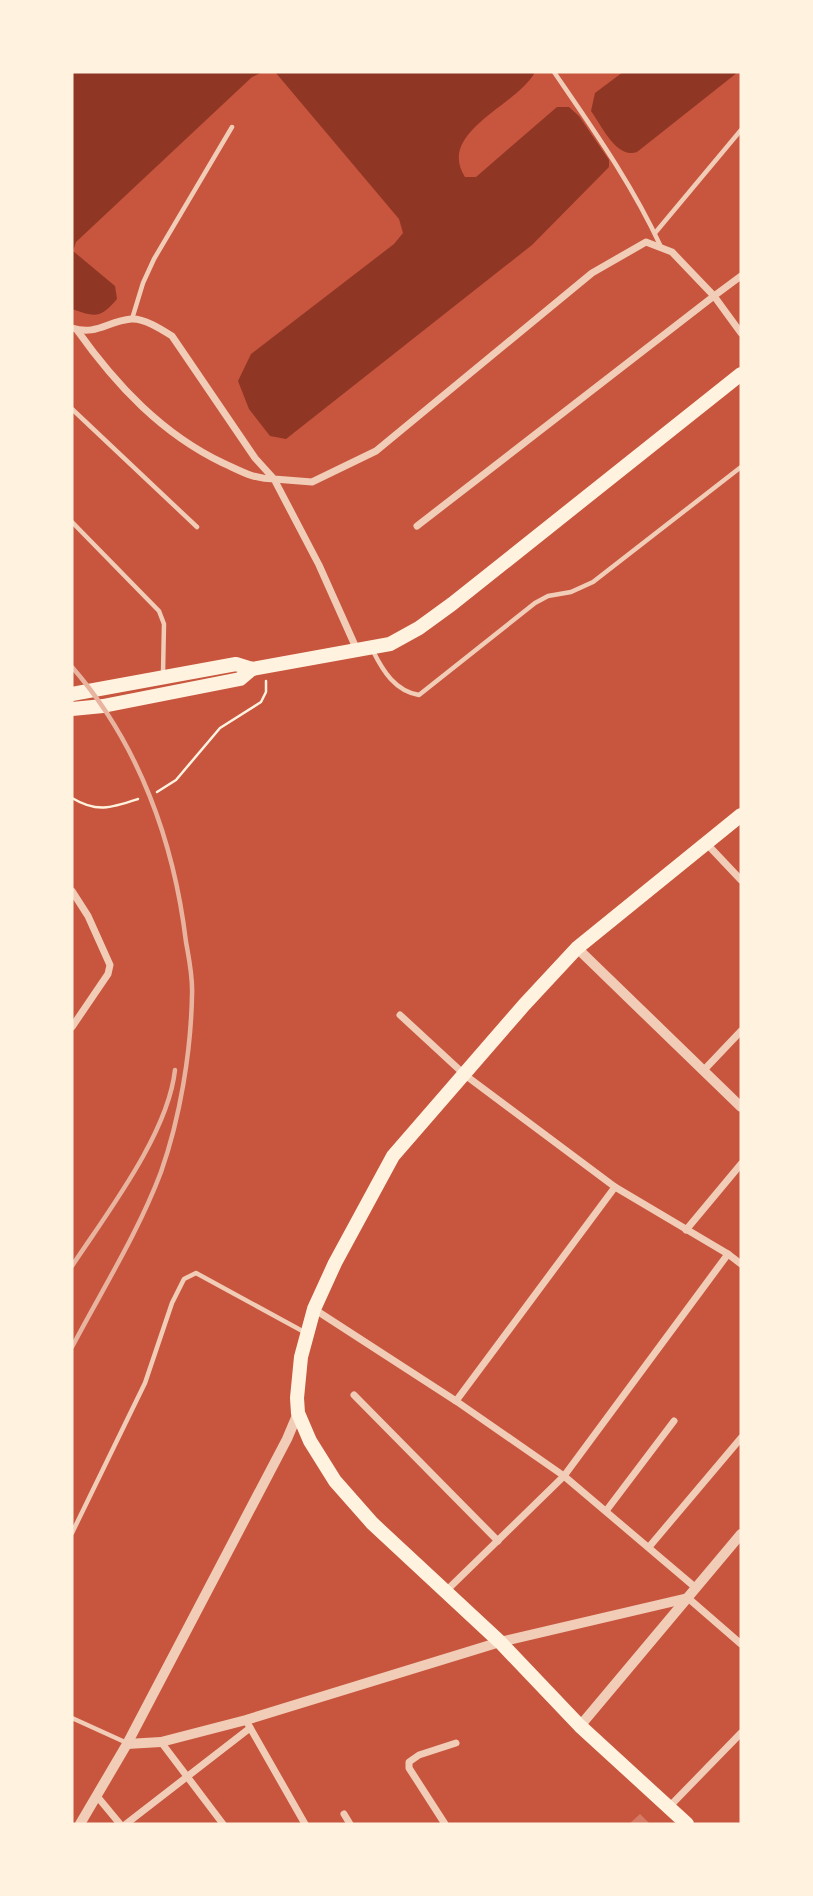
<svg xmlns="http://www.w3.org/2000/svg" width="813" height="1896" viewBox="0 0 813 1896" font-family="'Noto Sans',sans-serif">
	<rect width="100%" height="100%" fill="#c8553d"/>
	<g fill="#8f3625">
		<path d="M72,72H263L252,77L76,242L73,251L115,286L117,299C100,319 95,317 72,309Z"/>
		<path d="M266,72H535C517,106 436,132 465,177H476L557,107H569L579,116L609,160V167L532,245L286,439L270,436L249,409L238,381L251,354L394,244L403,233L399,219L276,73Z"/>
		<path d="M623,72H738L637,152C616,159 602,126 591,111L595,93Z"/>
	</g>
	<path fill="#d67c66" d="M640,1814L650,1824H629Z"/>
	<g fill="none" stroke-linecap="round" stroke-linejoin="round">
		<g stroke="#fff3e0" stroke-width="2.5">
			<path d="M157,792L176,780L220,728L261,702L266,692V681"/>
			<path d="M72,798C97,813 111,808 138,799"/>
		</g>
		<g stroke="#f1ccb7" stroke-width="4.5">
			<path d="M554,72C593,129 632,184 661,247"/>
			<path d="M655,233L741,130"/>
			<path d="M132,319L143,283L154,259L232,127"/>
			<path d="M72,409L197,527"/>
			<path d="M72,522L159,611L164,624L163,673"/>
			<path d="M373,651C383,671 395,691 419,695L535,603L548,596L571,592L593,582L741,467"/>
			<path d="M72,1533L145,1383L172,1303L184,1279L196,1273L306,1333"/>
			<path d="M72,1718L127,1743"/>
		</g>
		<g stroke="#f1ccb7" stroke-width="7">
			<path d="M72,328C96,336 108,321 131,319C144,318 161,329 172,336L255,458L274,479L312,482L376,451L592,273L646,242L672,252L714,296L741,276"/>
			<path d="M77,330C116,385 162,434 223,463C241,471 253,479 274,479L319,565L357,650"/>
			<path d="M417,526L714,296L741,333"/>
			<path d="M706,843L741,880"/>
			<path d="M72,891L88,916L110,965L108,974L72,1027"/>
			<path d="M400,1015L465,1075L615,1187L728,1254L741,1264"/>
			<path d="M703,1071L741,1031"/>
			<path d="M686,1230L741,1164"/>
			<path d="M314,1309L456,1401L564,1476L696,1588"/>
			<path d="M354,1395L498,1541"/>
			<path d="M456,1401L615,1187"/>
			<path d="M606,1511L674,1421"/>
			<path d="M649,1547L741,1438"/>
			<path d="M445,1592L564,1476L728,1254"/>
			<path d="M688,1598L741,1644"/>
			<path d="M248,1724L305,1824"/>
			<path d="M161,1742L223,1824"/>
			<path d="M96,1795L120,1824"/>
			<path d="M669,1807L741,1733"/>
			<path d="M344,1814L350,1824"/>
			<path d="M126,1824L250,1728"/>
			<path d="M445,1824L409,1768V1762L419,1755L456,1743"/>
		</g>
		<g stroke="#f1ccb7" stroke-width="10">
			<path d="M577,948L741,1107"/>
			<path d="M580,1726L741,1534"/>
			<path d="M127,1744L161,1742L246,1720L500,1642L688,1598"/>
			<path d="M80,1824L127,1744L287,1439L298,1413"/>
		</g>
		<g stroke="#fff3e0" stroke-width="14">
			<path d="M72,694L236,664L252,669L390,644L419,628L452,604L741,374"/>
			<path d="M72,709L103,706L240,679L252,669"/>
			<path d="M687,1824L580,1726L500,1642L372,1523L335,1481L310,1441L298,1413L297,1398L301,1357L314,1309L335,1263L393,1156L524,1005L577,948L741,815"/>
		</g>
		<g stroke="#e9b49f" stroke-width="4.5">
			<path d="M72,667C139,744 174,842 186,942C189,959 193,977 192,995C191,1052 180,1118 161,1172C138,1233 102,1290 72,1347"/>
			<path d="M72,1266C107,1213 168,1134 175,1070"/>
		</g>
	</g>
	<rect width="813" height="1896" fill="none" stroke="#fff3e0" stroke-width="147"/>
</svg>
